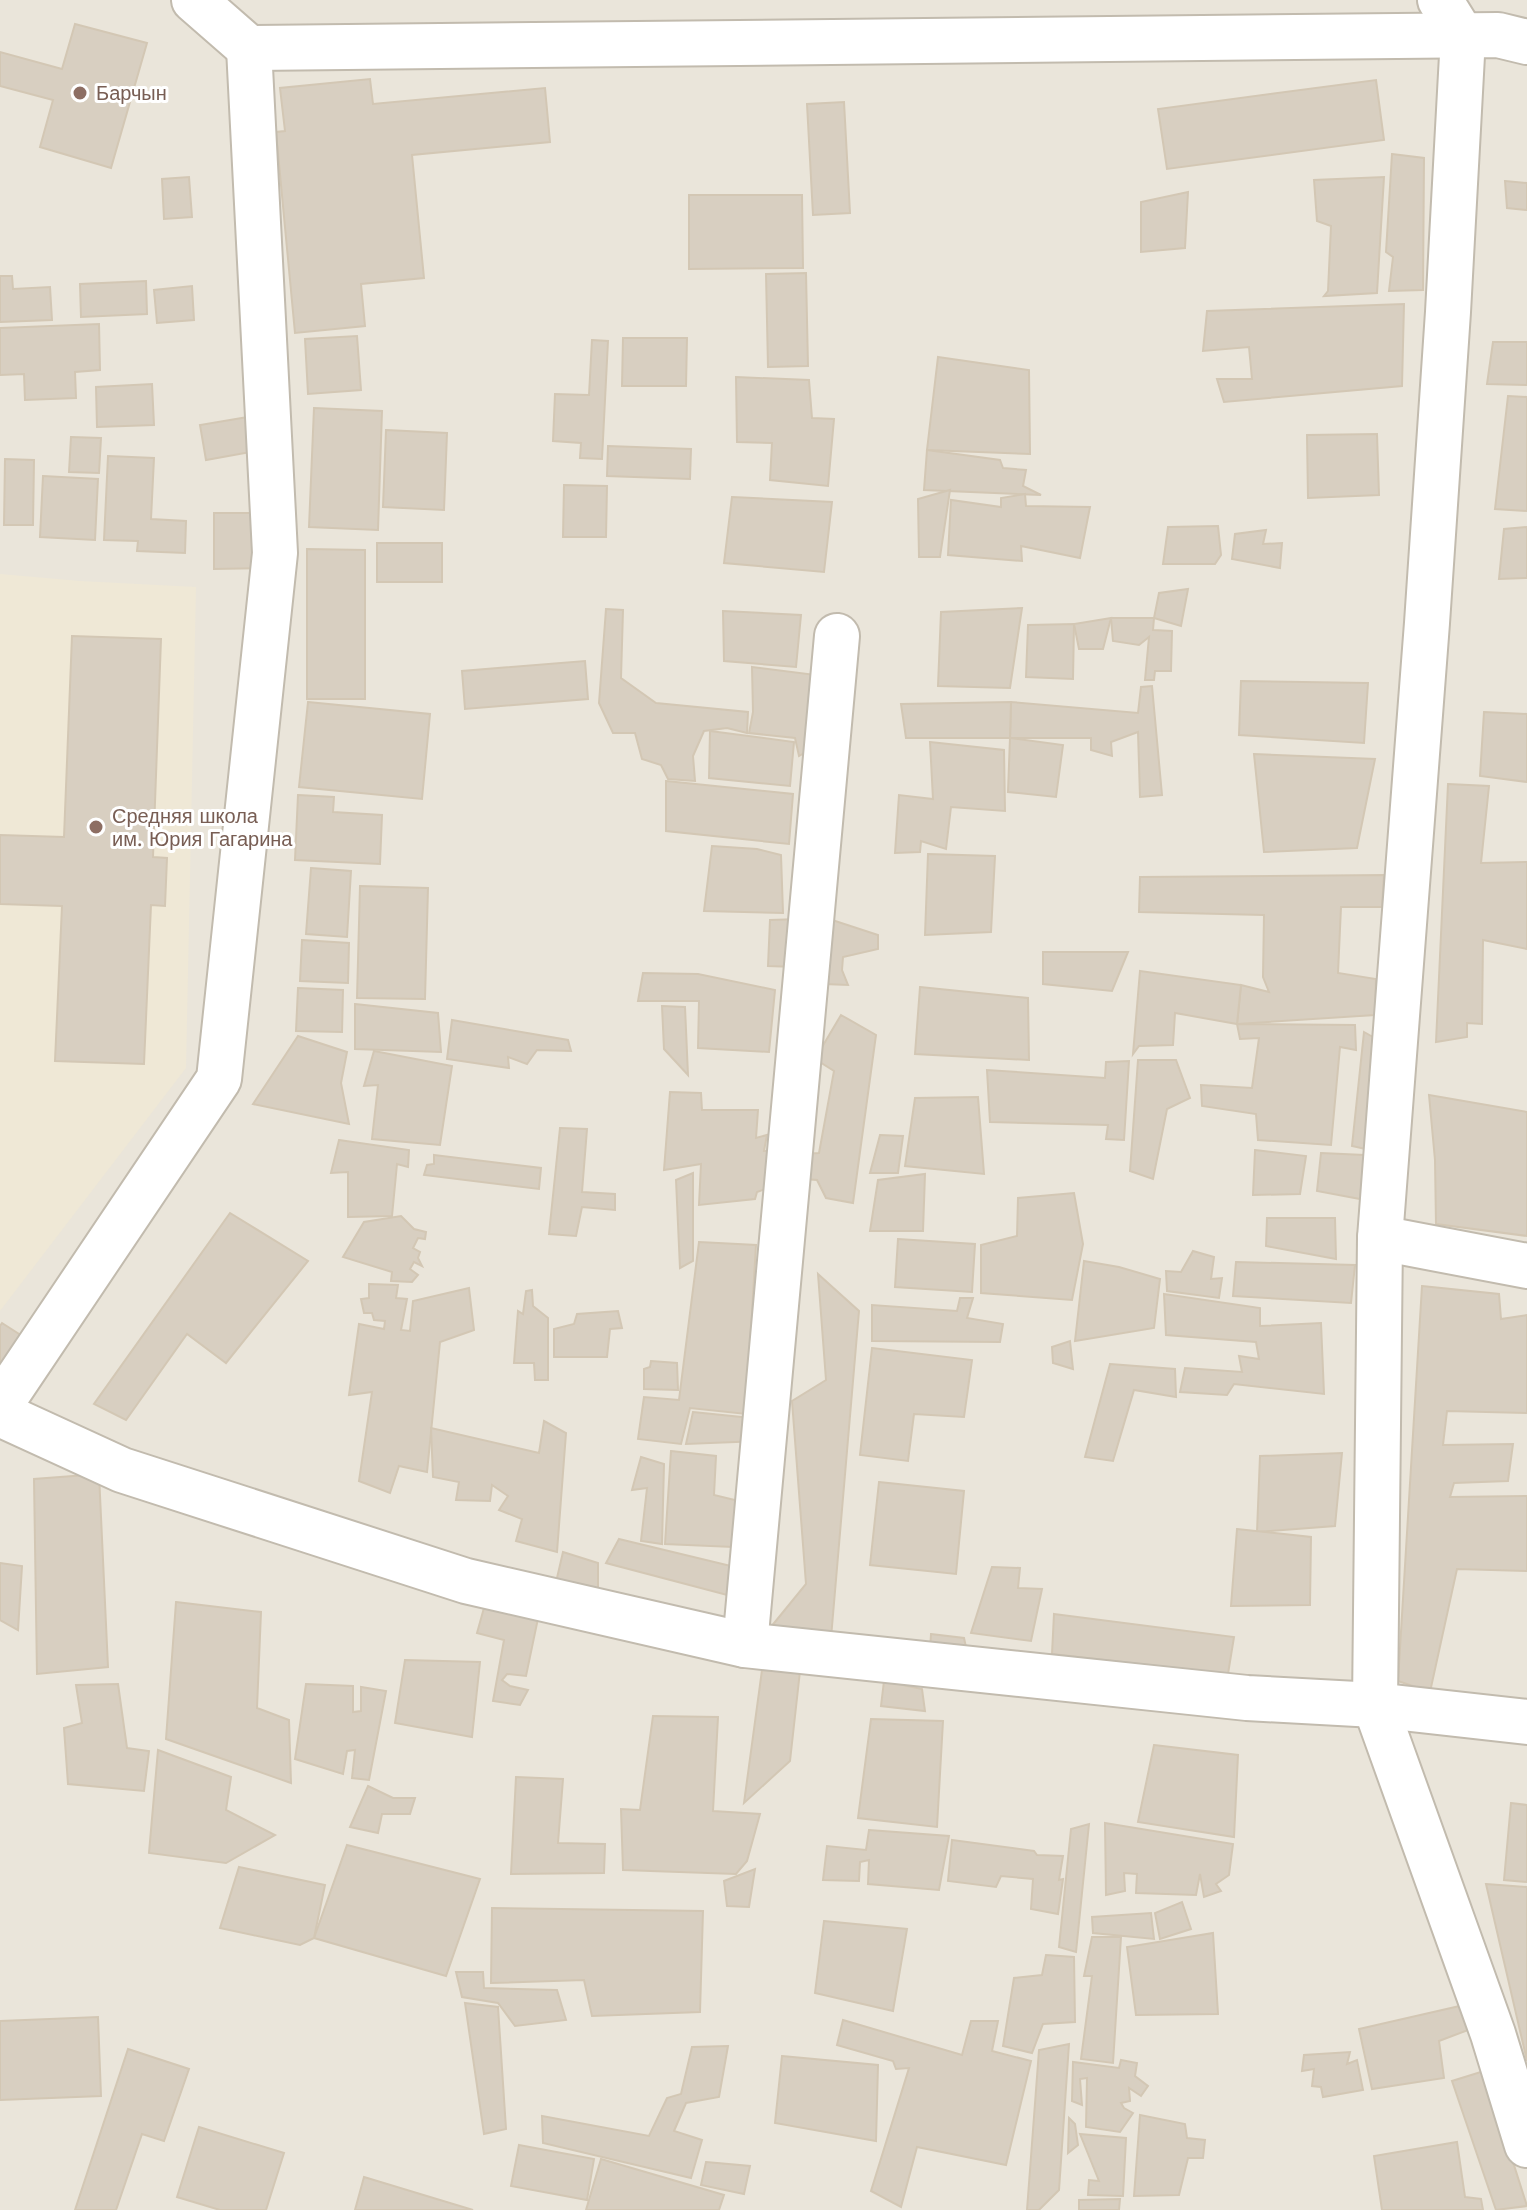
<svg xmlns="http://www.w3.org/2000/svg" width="1527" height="2210" viewBox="0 0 1527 2210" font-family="'Work Sans',sans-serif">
	<rect width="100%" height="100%" fill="#f6f3ec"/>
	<rect fill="#eae5da" x="0" y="0" width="1527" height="2210"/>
	<path fill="#efe8d6" d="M0,574L80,581L196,587L186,1068L0,1311Z"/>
	<g fill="#d8cfc1" stroke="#d3c7b4" stroke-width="2">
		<path d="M75,24L147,43L111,168L40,147L53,100L0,86V52L62,69Z"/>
		<path d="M370,79L373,104L545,88L550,142L412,155L424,278L361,284L365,326L295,333L276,132L285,131L280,88Z"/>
		<path d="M1376,80L1384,140L1167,169L1158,109Z"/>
		<path d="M844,102L850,213L813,215L807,104Z"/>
		<path d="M1392,154L1424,158L1423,290L1389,291L1393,257L1386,252Z"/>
		<path d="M189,177L192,217L164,219L162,179Z"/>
		<path d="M1384,177L1377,293L1324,296L1328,291L1331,226L1317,221L1314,180Z"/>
		<path d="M1505,181L1527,183V210L1507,208Z"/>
		<path d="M1188,192L1185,248L1141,252V202Z"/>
		<path d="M689,195H802L803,268L689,269Z"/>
		<path d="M806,273L808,366L768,367L766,274Z"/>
		<path d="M0,276H12L13,289L50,287L52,320L0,322Z"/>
		<path d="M146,281L147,314L81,317L80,284Z"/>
		<path d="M192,286L194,320L157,323L154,290Z"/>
		<path d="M1404,304L1402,386L1224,402L1217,379H1252L1249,347L1203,351L1207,311Z"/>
		<path d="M99,324L100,370L75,372L76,398L25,400L24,374L0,375V328Z"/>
		<path d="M357,336L361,390L308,394L305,339Z"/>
		<path d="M623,338H687L686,386H622Z"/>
		<path d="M592,340L608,341L602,459L580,458L581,443L553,441L555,394L589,395Z"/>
		<path d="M1493,342H1527V385L1487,384Z"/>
		<path d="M938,357L1029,370L1030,454L927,450Z"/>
		<path d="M736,377L809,380L812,418L834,419L828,486L770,480L772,443L737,442Z"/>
		<path d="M152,384L154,425L97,427L96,387Z"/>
		<path d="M1508,396L1527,397V511L1495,509Z"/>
		<path d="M314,408L382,411L378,530L309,527Z"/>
		<path d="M254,416L261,450L206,460L200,425Z"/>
		<path d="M386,430L447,433L444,510L383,507Z"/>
		<path d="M1377,434L1379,495L1308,498L1307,435Z"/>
		<path d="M71,437L101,438L99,473L69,472Z"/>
		<path d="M608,446L691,449L690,479L607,476Z"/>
		<path d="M927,450L1000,460L1003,468L1026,470L1023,486L1041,495L924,490Z"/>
		<path d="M108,456L154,458L151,519L186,521L185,553L137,551L138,541L104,540Z"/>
		<path d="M5,459L34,460L33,525H4Z"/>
		<path d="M43,476L98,479L95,540L40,537Z"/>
		<path d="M564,485L607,486L606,537H563Z"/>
		<path d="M950,490L940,557H919L918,499Z"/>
		<path d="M1025,494L1026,506L1090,507L1080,558L1021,546L1022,561L948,555L951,500L1001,507V498Z"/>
		<path d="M732,497L832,502L824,572L724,563Z"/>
		<path d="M214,513H265V568L214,569Z"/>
		<path d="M1218,526L1221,555L1215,564H1163L1168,527Z"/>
		<path d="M1527,527V578L1499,579L1504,529Z"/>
		<path d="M1266,530L1263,544L1282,543L1280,568L1232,559L1235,534Z"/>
		<rect x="377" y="543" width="65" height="39"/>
		<path d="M307,549L365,550V699H307Z"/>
		<path d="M1188,589L1181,626L1154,618L1159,593Z"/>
		<path d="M1022,608L1010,688L938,686L941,612Z"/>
		<path d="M606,609L623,610L621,678L656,703L748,712L747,733L727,728L704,731L693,756L695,781L668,779L661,765L642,759L635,733H613L599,703Z"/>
		<path d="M723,611L801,615L796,667L724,661Z"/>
		<path d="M1111,618L1103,649H1079L1074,624Z"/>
		<path d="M1111,618H1154L1153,630L1172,631L1171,671H1155L1154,680H1145L1149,637L1139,645L1113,641Z"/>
		<path d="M1074,624L1073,679L1026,677L1028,625Z"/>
		<path d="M72,636L161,639L153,857L167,858L165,906L151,905L144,1064L55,1061L62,906L0,904V835L64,837Z"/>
		<path d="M585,661L588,699L465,709L462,671Z"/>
		<path d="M752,667L824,676L811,749L799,756L795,738L749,733L753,712Z"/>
		<path d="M1241,681L1368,683L1364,743L1239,735Z"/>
		<path d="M1152,686L1162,795L1140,797L1138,732L1111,742L1112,756L1091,750V738H1010L1011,702L1138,713L1141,687Z"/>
		<path d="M308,702L430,714L422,799L299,787Z"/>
		<path d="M1011,702L1010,738H906L901,704Z"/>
		<path d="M1484,712L1527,714V782L1480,776Z"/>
		<path d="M710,731L794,742L790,786L709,778Z"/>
		<path d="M1010,738L1063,745L1056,797L1008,792Z"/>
		<path d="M930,742L1004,750L1005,811L951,807L946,849L921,841L920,852L895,853L899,795L933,799Z"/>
		<path d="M1254,754L1375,759L1357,848L1264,852Z"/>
		<path d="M666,781L793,794L789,844L666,831Z"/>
		<path d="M1448,784L1489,786L1481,863L1527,862V949L1483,940L1482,1024L1467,1023V1037L1436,1042Z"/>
		<path d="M298,795L334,797L333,812L382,815L380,864L295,860Z"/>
		<path d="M712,846L757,849L781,855L783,913L704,911Z"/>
		<path d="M928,854L995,856L991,932L925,935Z"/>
		<path d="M311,868L351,871L347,937L306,934Z"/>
		<path d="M1384,875L1382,907H1341L1338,973L1376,979L1375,1015L1237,1024L1241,985L1269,992L1263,977L1264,915L1139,912L1140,877Z"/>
		<path d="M360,886L428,888L425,999L357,998Z"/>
		<path d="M826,918L878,935V949L843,957L842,970L848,985L824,984Z"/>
		<path d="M800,919L795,967L768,966L770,920Z"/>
		<path d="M302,940L349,943L348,983L300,981Z"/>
		<path d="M1043,952H1128L1112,991L1043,984Z"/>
		<path d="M1140,971L1241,985L1237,1024L1175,1013L1173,1045L1139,1046L1133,1054Z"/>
		<path d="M643,973L698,974L775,990L769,1052L698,1048L699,1001H638Z"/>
		<path d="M920,987L1028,998L1029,1060L915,1054Z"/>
		<path d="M298,988L343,990L342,1032L296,1031Z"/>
		<path d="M355,1004L438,1013L441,1052L355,1049Z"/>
		<path d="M662,1006L685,1007L688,1075L664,1049Z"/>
		<path d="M841,1015L876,1035L853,1203L826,1198L817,1180L805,1179L798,1154L819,1153L834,1071L815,1059Z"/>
		<path d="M452,1020L568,1040L571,1051L537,1050L527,1064L508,1057L509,1068L447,1059Z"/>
		<path d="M1237,1024L1355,1025L1356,1050L1340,1047L1331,1145L1258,1140L1256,1114L1202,1106L1201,1085L1252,1088L1259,1038L1240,1039Z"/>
		<path d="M1364,1032L1380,1041L1370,1150L1352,1146Z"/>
		<path d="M298,1036L347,1052L341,1083L349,1124L253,1104Z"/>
		<path d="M374,1051L452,1066L440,1145L372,1139L378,1085L364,1086Z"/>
		<path d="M1138,1060H1176L1190,1098L1167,1109L1153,1179L1130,1171Z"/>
		<path d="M1129,1061L1124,1140L1106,1139L1108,1125L990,1122L987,1070L1105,1078L1106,1062Z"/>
		<path d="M670,1092L701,1093L702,1110H758L756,1138L767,1135L764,1151H780L777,1185L757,1192L755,1199L699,1205L701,1164L664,1170Z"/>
		<path d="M1429,1095L1527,1112V1236L1436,1224L1435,1160Z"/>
		<path d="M978,1097L984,1174L905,1166L915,1098Z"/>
		<path d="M560,1128L587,1129L582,1192L615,1194V1210L582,1207L576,1236L549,1234Z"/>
		<path d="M880,1135L903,1136L898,1173H870Z"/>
		<path d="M339,1140L409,1150L408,1167L397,1164L392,1216L348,1217V1172L331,1173Z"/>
		<path d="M1255,1150L1306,1156L1300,1194L1253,1195Z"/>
		<path d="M1321,1153L1364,1155L1360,1199L1317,1191Z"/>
		<path d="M434,1155L541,1168L539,1189L424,1175L427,1165L434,1164Z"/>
		<path d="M693,1173V1261L680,1268L676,1180Z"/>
		<path d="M925,1174L923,1231H870L878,1180Z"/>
		<path d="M1074,1193L1083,1244L1072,1300L981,1293V1245L1017,1236L1018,1198Z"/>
		<path d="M230,1213L308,1261L226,1363L187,1334L126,1420L94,1404Z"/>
		<path d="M401,1216L414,1229L426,1232L425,1239L418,1238L413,1248L420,1252L418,1258L422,1266L414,1262L410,1269L418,1275L412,1282L391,1281L392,1272L343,1257L364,1222Z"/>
		<path d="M1267,1218H1335L1336,1259L1266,1246Z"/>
		<path d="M898,1239L975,1244L972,1292L895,1287Z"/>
		<path d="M699,1242L756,1245L746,1414L690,1408L681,1444L638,1439L644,1397L679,1400Z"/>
		<path d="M1193,1251L1214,1257L1211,1279L1222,1278L1219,1298L1167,1291L1166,1271L1181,1272Z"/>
		<path d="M1084,1261L1119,1267L1160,1279L1154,1328L1075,1341Z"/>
		<path d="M1236,1262L1355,1265L1351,1303L1233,1296Z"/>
		<path d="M818,1274L859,1311L831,1638L766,1633L806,1584L792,1401L826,1380Z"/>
		<path d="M369,1284L398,1285L396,1298L407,1299L401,1330L410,1331L413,1301L469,1288L474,1330L440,1342L427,1472L399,1466L390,1493L359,1481L372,1392L349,1395L359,1324L384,1329L385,1321L374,1320L372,1313H364L361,1299L369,1298Z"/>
		<path d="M1422,1286L1499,1294L1501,1319L1527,1315V1413L1447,1411L1443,1445L1513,1444L1508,1481L1454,1483L1450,1497L1527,1496V1571L1457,1569L1430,1692L1398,1681Z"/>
		<path d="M532,1290L533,1306L548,1318V1380H535L534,1363H514L518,1311L523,1314L526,1291Z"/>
		<path d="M1164,1294L1260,1308V1326L1321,1323L1324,1394L1234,1384L1227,1395L1180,1392L1185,1368L1242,1372L1239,1356L1259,1359L1256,1342L1166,1335Z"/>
		<path d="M960,1298H973L967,1318L1003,1324L1000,1342L872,1341V1305L957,1311Z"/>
		<path d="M618,1311L622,1328L610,1329L607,1357H554V1329L574,1324L577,1314Z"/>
		<path d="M2,1323L30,1341L0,1387V1326Z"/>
		<path d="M1070,1341L1073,1369L1053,1363L1052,1347Z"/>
		<path d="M872,1348L972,1360L964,1417L914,1414L908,1461L860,1455Z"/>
		<path d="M651,1361L677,1363L678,1390L644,1389V1369L650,1367Z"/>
		<path d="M1110,1364L1175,1369L1176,1397L1134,1390L1113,1461L1085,1457Z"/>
		<path d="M693,1412L751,1418L760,1441L686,1444Z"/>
		<path d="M544,1421L566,1433L557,1552L516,1541L522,1519L499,1510L508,1496L492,1485L490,1501L456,1500L459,1482L433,1477L431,1428L539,1453Z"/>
		<path d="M671,1451L716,1456L714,1495L743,1502L733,1547L665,1544Z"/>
		<path d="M1342,1453L1335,1526L1257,1532L1260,1456Z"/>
		<path d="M641,1457L664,1464L662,1544L641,1541L647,1488L632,1490Z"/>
		<path d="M99,1474L108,1667L37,1674L34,1479Z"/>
		<path d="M879,1482L964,1491L956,1574L870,1565Z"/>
		<path d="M1237,1529L1311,1537L1310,1605L1231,1606Z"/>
		<path d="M619,1539L735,1567L731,1596L606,1563Z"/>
		<path d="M563,1552L598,1563V1600L554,1591Z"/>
		<path d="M0,1563L22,1566L18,1630L0,1620Z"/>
		<path d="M992,1567L1020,1568L1018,1588L1042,1589L1031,1641L971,1633Z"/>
		<path d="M489,1590L541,1604L526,1676L507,1674L502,1680L510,1686L528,1690L520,1705L493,1701L504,1640L477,1633Z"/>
		<path d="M176,1602L261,1612L257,1708L289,1720L291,1783L166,1739Z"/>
		<path d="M1054,1614L1234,1637L1228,1674L1052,1654Z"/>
		<path d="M931,1634L964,1638L967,1652L930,1650Z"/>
		<path d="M405,1660L480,1662L472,1737L395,1723Z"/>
		<path d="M762,1670L800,1671L790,1761L744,1803Z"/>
		<path d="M884,1681L922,1689L925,1711L881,1706Z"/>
		<path d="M118,1684L127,1748L149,1751L144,1791L68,1784L64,1728L82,1723L76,1685Z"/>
		<path d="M306,1684L353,1686V1712L361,1711V1687L386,1691L369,1780L352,1778L355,1750L347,1751L343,1774L295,1759Z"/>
		<path d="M653,1716L718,1717L713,1811L760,1814L747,1861L736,1874L623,1870L621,1809L640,1810Z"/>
		<path d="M871,1719L943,1721L937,1827L858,1818Z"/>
		<path d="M1154,1745L1238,1755L1234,1837L1138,1822Z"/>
		<path d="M158,1750L231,1777L226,1810L275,1835L226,1863L149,1853Z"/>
		<path d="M516,1777L563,1779L558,1843L605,1844L604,1873L511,1874Z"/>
		<path d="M368,1786L393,1798H415L410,1814H382L378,1833L350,1827Z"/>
		<path d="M1511,1803L1527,1805V1882L1504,1880Z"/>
		<path d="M1105,1823L1233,1844L1229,1875L1216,1884L1221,1891L1204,1897L1200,1874L1196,1895L1136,1893L1137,1874L1124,1873L1125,1891L1106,1895Z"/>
		<path d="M1089,1824L1076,1952L1059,1947L1071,1829Z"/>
		<path d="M869,1830L949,1836L939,1890L868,1884L869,1860L860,1862L859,1881L823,1880L827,1846L866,1850Z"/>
		<path d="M952,1840L1034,1851L1037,1855L1063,1856L1059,1880L1063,1879L1058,1914L1031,1909L1033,1879L1001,1876L996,1887L948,1881Z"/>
		<path d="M347,1845L480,1879L446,1976L314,1938Z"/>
		<path d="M239,1867L325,1885L314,1938L300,1945L220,1928Z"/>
		<path d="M755,1869L749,1907L727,1906L724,1881Z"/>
		<path d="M1486,1884L1527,1887V2061Z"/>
		<path d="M1182,1902L1191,1929L1160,1939L1155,1913Z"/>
		<path d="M492,1908L703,1911L700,2012L592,2016L584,1980L491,1983Z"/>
		<path d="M1151,1913L1154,1939L1093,1933L1092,1917Z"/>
		<path d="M824,1921L907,1929L893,2011L815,1993Z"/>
		<path d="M1213,1933L1218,2014L1136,2015L1127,1947Z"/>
		<path d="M1092,1937H1121L1113,2063L1081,2059L1092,1976H1084Z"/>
		<path d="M1046,1955L1074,1957L1075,2022L1043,2024L1032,2053L1003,2046L1014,1978L1042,1975Z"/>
		<path d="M456,1972H483L484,1988L557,1990L566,2020L515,2026L498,2003L462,1997Z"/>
		<path d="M465,2003L498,2007L506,2129L484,2134Z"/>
		<path d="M1464,2005L1468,2030L1439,2041L1444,2078L1372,2089L1359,2029Z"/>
		<path d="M98,2017L101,2096L0,2100V2021Z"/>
		<path d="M843,2020L962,2055L971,2021H998L992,2051L1031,2061L1006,2165L917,2147L901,2207L871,2191L909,2068L896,2069L893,2061L837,2045Z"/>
		<path d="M1069,2044L1059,2190L1039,2210H1027L1039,2050Z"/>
		<path d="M728,2046L719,2097L686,2103L674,2131L702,2140L691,2178L543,2143L542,2116L649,2136L667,2098L681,2094L692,2047Z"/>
		<path d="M128,2049L189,2069L164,2141L142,2134L116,2210H75Z"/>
		<path d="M1350,2052L1347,2064L1357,2060L1363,2090L1323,2097L1321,2087L1312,2086L1314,2069L1302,2071L1304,2055Z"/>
		<path d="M782,2056L878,2065L876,2141L775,2123Z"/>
		<path d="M1121,2060L1137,2063L1135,2076L1148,2086L1141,2096L1129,2088L1130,2101L1121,2103L1124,2108L1133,2113L1120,2132L1086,2127L1087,2078L1080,2079L1082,2105L1072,2101L1073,2062L1119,2068Z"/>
		<path d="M1484,2071L1527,2206L1496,2210L1452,2081Z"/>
		<path d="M1140,2115L1185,2124L1187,2138L1205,2140L1203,2158H1188L1179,2195L1134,2196Z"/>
		<path d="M1069,2118L1075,2124L1078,2145L1068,2153Z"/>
		<path d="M199,2127L284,2153L266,2210H220L177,2197Z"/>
		<path d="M1080,2134L1126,2138L1123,2196L1088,2195L1089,2180L1099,2181Z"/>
		<path d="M1457,2142L1465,2197L1481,2199L1483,2210H1382L1374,2156Z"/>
		<path d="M519,2145L594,2159L587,2200L511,2186Z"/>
		<path d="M601,2159L724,2195L719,2210H586Z"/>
		<path d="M706,2162L750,2166L744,2194L701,2185Z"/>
		<path d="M364,2177L473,2210H355Z"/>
		<path d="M1120,2199L1119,2210H1079V2200Z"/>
	</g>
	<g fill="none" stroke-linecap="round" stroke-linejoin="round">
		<defs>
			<g id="minor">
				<path d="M194,0L249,48L1498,35L1527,42"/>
				<path d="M1440,0L1463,37L1448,312L1427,623L1380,1238L1375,1705L1493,2034L1527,2145"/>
				<path d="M1380,1238L1527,1266"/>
				<path d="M0,1405L219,1079L275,553L249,48"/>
				<path d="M0,1414L122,1470L466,1581L745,1645L1247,1698L1375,1705L1527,1722"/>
				<path d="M745,1645L837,636"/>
			</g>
		</defs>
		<use href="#minor" stroke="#c2bbae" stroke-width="48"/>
		<use href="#minor" stroke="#fff" stroke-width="44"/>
	</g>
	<g fill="#8d6e63" stroke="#fff" stroke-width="3">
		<circle cx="80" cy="93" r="8"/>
		<circle cx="96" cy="827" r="8"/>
	</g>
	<g text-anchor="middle" stroke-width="6" stroke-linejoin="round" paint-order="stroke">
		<g font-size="20" fill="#785e54" stroke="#fff" text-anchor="start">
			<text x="96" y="100">Барчын</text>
			<text x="112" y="823">Средняя школа<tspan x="112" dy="23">им. Юрия Гагарина</tspan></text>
		</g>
	</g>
</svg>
